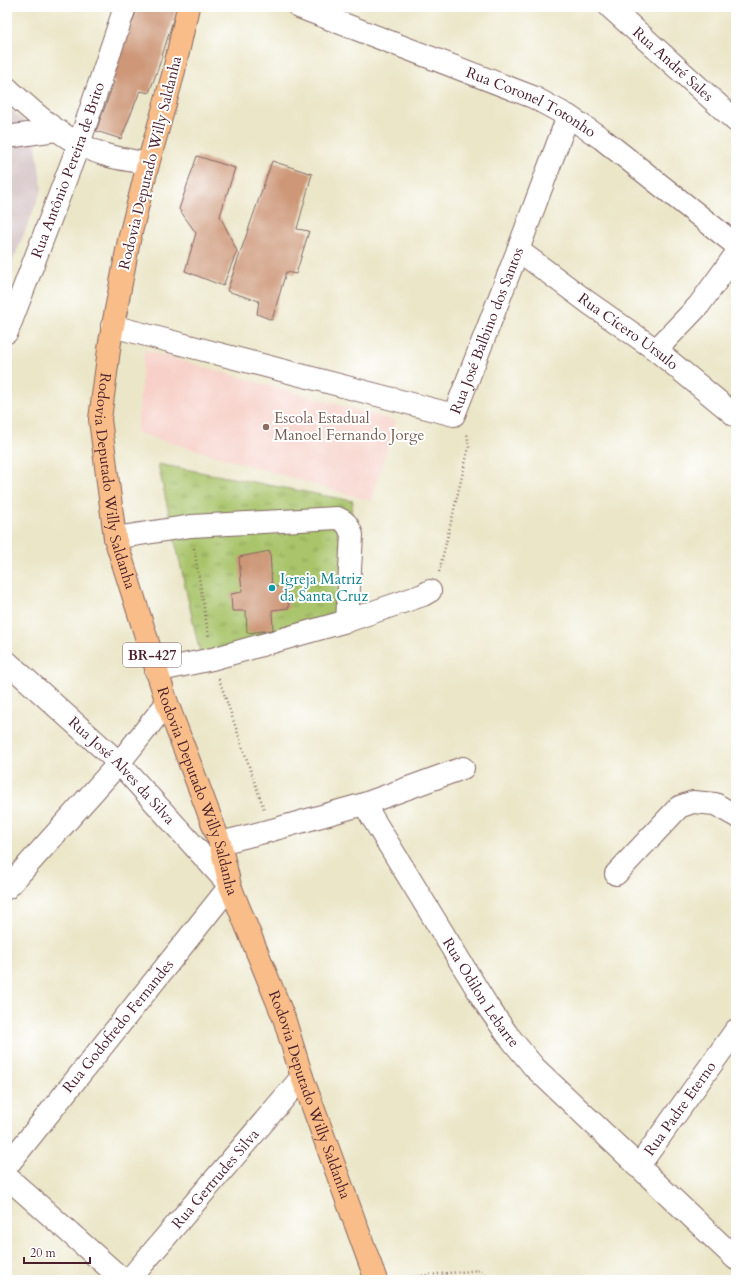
<svg xmlns="http://www.w3.org/2000/svg" width="743" height="1287" viewBox="0 0 743 1287" font-family="Cardo,serif">
	<defs>
		<pattern id="park-tufts" width="24" height="20" patternUnits="userSpaceOnUse"><rect width="24" height="20" fill="#a9c46a"/><path d="M3 7l-1-3M5 7V3M7 7l1-3M15 17l-1-3M17 17v-4M19 17l1-3" fill="none" stroke="#8c9f57"/></pattern>
	</defs>
	<rect width="100%" height="100%" fill="#fff"/>
	<filter id="ink" filterUnits="userSpaceOnUse"><feTurbulence type="fractalNoise" baseFrequency=".025" numOctaves="2"/><feDisplacementMap in="SourceGraphic" scale="8" xChannelSelector="R" yChannelSelector="G"/><feConvolveMatrix kernelMatrix="1 2 1 2 8 2 1 2 1" color-interpolation-filters="sRGB"/></filter>
	<filter id="wash" filterUnits="userSpaceOnUse"><feTurbulence type="fractalNoise" baseFrequency=".012" numOctaves="4" result="noise"/><feDisplacementMap in="SourceGraphic" scale="16" xChannelSelector="R" yChannelSelector="G"/><feGaussianBlur stdDeviation="0.9" result="paint"/><feColorMatrix in="noise" values="0 0 0 0 0 0 0 0 0 0 0 0 0 0 0 0 0 1.4 0 .05"/><feComposite in="paint" operator="in"/></filter>
	<g filter="url(#wash)">
		<rect width="100%" height="100%" fill="#ebe6c8"/>
		<path fill="#f7d1c9" d="M144,350L396,421L371,501L137,433Z"/>
		<path fill="#d2bfc1" d="M7,106L34,131L42,189L7,275Z"/>
		<path fill="url(#park-tufts)" stroke="#7a724a" d="M158,464L353,501L333,625L200,653Z"/>
		<g id="blocks">
			<g fill="#cd9778">
				<path d="M138,7H177L159,66L149,93L140,91L121,139L96,131L114,82L110,80Z"/>
				<path d="M197,156L235,168L220,216L237,251L223,286L185,271L196,233L179,209Z"/>
				<path d="M272,161L312,174L297,229L309,231L296,274L286,272L272,320L257,314L259,301L227,291Z"/>
				<path d="M270,551L272,588L286,584L289,608L272,610L273,630L247,633L246,611H232L231,594L242,592L239,557Z"/>
			</g>
		</g>
	</g>
	<g filter="url(#ink)">
		<use href="#blocks" fill-opacity="0" stroke="#826562" stroke-width="1"/>
		<g fill="none" stroke-linecap="round" stroke-linejoin="round">
			<defs>
				<g id="minor">
					<path id="s1" d="M299,7L533,97L568,116L601,138L736,245"/>
					<path id="s2" d="M610,7L736,121"/>
					<path d="M7,88C37,116 68,144 109,156C121,159 135,161 148,164"/>
					<path d="M7,137L56,130"/>
					<path id="s3" d="M518,250L589,303L656,350L736,416"/>
					<path id="s4" d="M112,326L454,415L518,250L568,116"/>
					<path id="s5" d="M7,332L79,144L125,7"/>
					<path d="M656,350L699,305L736,254"/>
					<path d="M115,538L191,526L337,518C347,522 348,525 352,535L347,621"/>
					<path id="s6" d="M7,662L119,763L230,886L7,1166"/>
					<path d="M156,671L212,659L347,621L423,595L430,591"/>
					<path d="M364,804L463,768"/>
					<path id="s7" d="M220,843L272,830L364,804L488,1007L507,1034L534,1067L736,1259"/>
					<path d="M616,874L679,807L693,802L715,804L736,816"/>
					<path d="M7,888L119,763L167,703"/>
					<path id="s8" d="M638,1167L736,1030"/>
					<path d="M7,1177L123,1280"/>
					<path id="s9" d="M129,1280L302,1077"/>
				</g>
				<g id="major">
					<path id="s10" d="M188,7L173,75L148,164L129,240L110,342L100,419L115,538L167,703L220,843L230,886L284,1018L302,1077L376,1280"/>
				</g>
			</defs>
			<use href="#minor" stroke="#826562" stroke-width="24"/>
			<use href="#major" stroke="#826562" stroke-width="24"/>
			<g stroke="#826562" stroke-width="2.5" stroke-dasharray="1 3" stroke-linecap="butt">
				<path d="M194,548L209,638"/>
				<path d="M439,572L469,447L467,433"/>
				<path d="M219,679L264,809"/>
				<path d="M398,1278L480,1270L492,1280"/>
			</g>
			<use href="#minor" stroke="#fff" stroke-width="22"/>
			<use href="#major" stroke="#f8bd89" stroke-width="22"/>
		</g>
	</g>
	<circle fill="#8d6e63" stroke="#fff" stroke-width="1.5" cx="266" cy="427" r="4"/>
	<circle fill="#0f9aa8" stroke="#fff" stroke-width="1.5" cx="272" cy="588" r="4"/>
	<g text-anchor="middle" stroke-width="4" stroke-linejoin="round" paint-order="stroke">
		<rect fill="#fff" stroke="#80626b" stroke-width="1" x="123" y="643" width="58" height="24" rx="3"/>
		<g font-size="14" font-weight="bold" fill="#4a1f2b">
			<text x="152" y="660">BR-427</text>
		</g>
		<g font-size="15" fill="#4a1f2b" stroke="#fff">
			<text dy="5" stroke="none"><textPath href="#s2" startOffset="85">Rua André Sales</textPath></text>
			<text dy="5" stroke="none"><textPath href="#s1" startOffset="251">Rua Coronel Totonho</textPath></text>
			<text transform="translate(150 163) rotate(-76)" y="5">Rodovia Deputado Willy Saldanha</text>
			<text dy="5" stroke="none"><textPath href="#s5" startOffset="173">Rua Antônio Pereira de Brito</textPath></text>
			<text dy="5" stroke="none"><textPath href="#s4" startOffset="444">Rua José Balbino dos Santos</textPath></text>
			<text dy="5" stroke="none"><textPath href="#s3" startOffset="137">Rua Cícero Ursulo</textPath></text>
			<text dy="5" stroke="none"><textPath href="#s10" startOffset="485">Rodovia Deputado Willy Saldanha</textPath></text>
			<text dy="5" stroke="none"><textPath href="#s6" startOffset="158">Rua José Alves da Silva</textPath></text>
			<text dy="5" stroke="none"><textPath href="#s10" startOffset="808">Rodovia Deputado Willy Saldanha</textPath></text>
			<text dy="5" stroke="none"><textPath href="#s7" startOffset="371">Rua Odilon Lebarre</textPath></text>
			<text transform="translate(118 1026) rotate(-51)" y="5">Rua Godofredo Fernandes</text>
			<text dy="5" stroke="none"><textPath href="#s10" startOffset="1132">Rodovia Deputado Willy Saldanha</textPath></text>
			<text dy="5" stroke="none"><textPath href="#s8" startOffset="72">Rua Padre Eterno</textPath></text>
			<text dy="5" stroke="none"><textPath href="#s9" startOffset="133">Rua Gertrudes Silva</textPath></text>
		</g>
		<g font-size="15" fill="#785e54" stroke="#fff" text-anchor="start">
			<text x="274" y="423">Escola Estadual<tspan x="274" dy="17">Manoel Fernando Jorge</tspan></text>
		</g>
		<g font-size="15" fill="#0d838f" stroke="#fff" text-anchor="start">
			<text x="280" y="584">Igreja Matriz<tspan x="280" dy="17">da Santa Cruz</tspan></text>
		</g>
	</g>
	<rect width="743" height="1287" fill="none" stroke="#fff" stroke-width="24"/>
	<path d="M24 1257v6h66v-6" fill="none" stroke="#4a1f2b" stroke-width="2"/>
	<text x="30" y="1257" font-size="12" fill="#4a1f2b" stroke="#ffffff" stroke-width="3" paint-order="stroke">20 m</text>
</svg>
